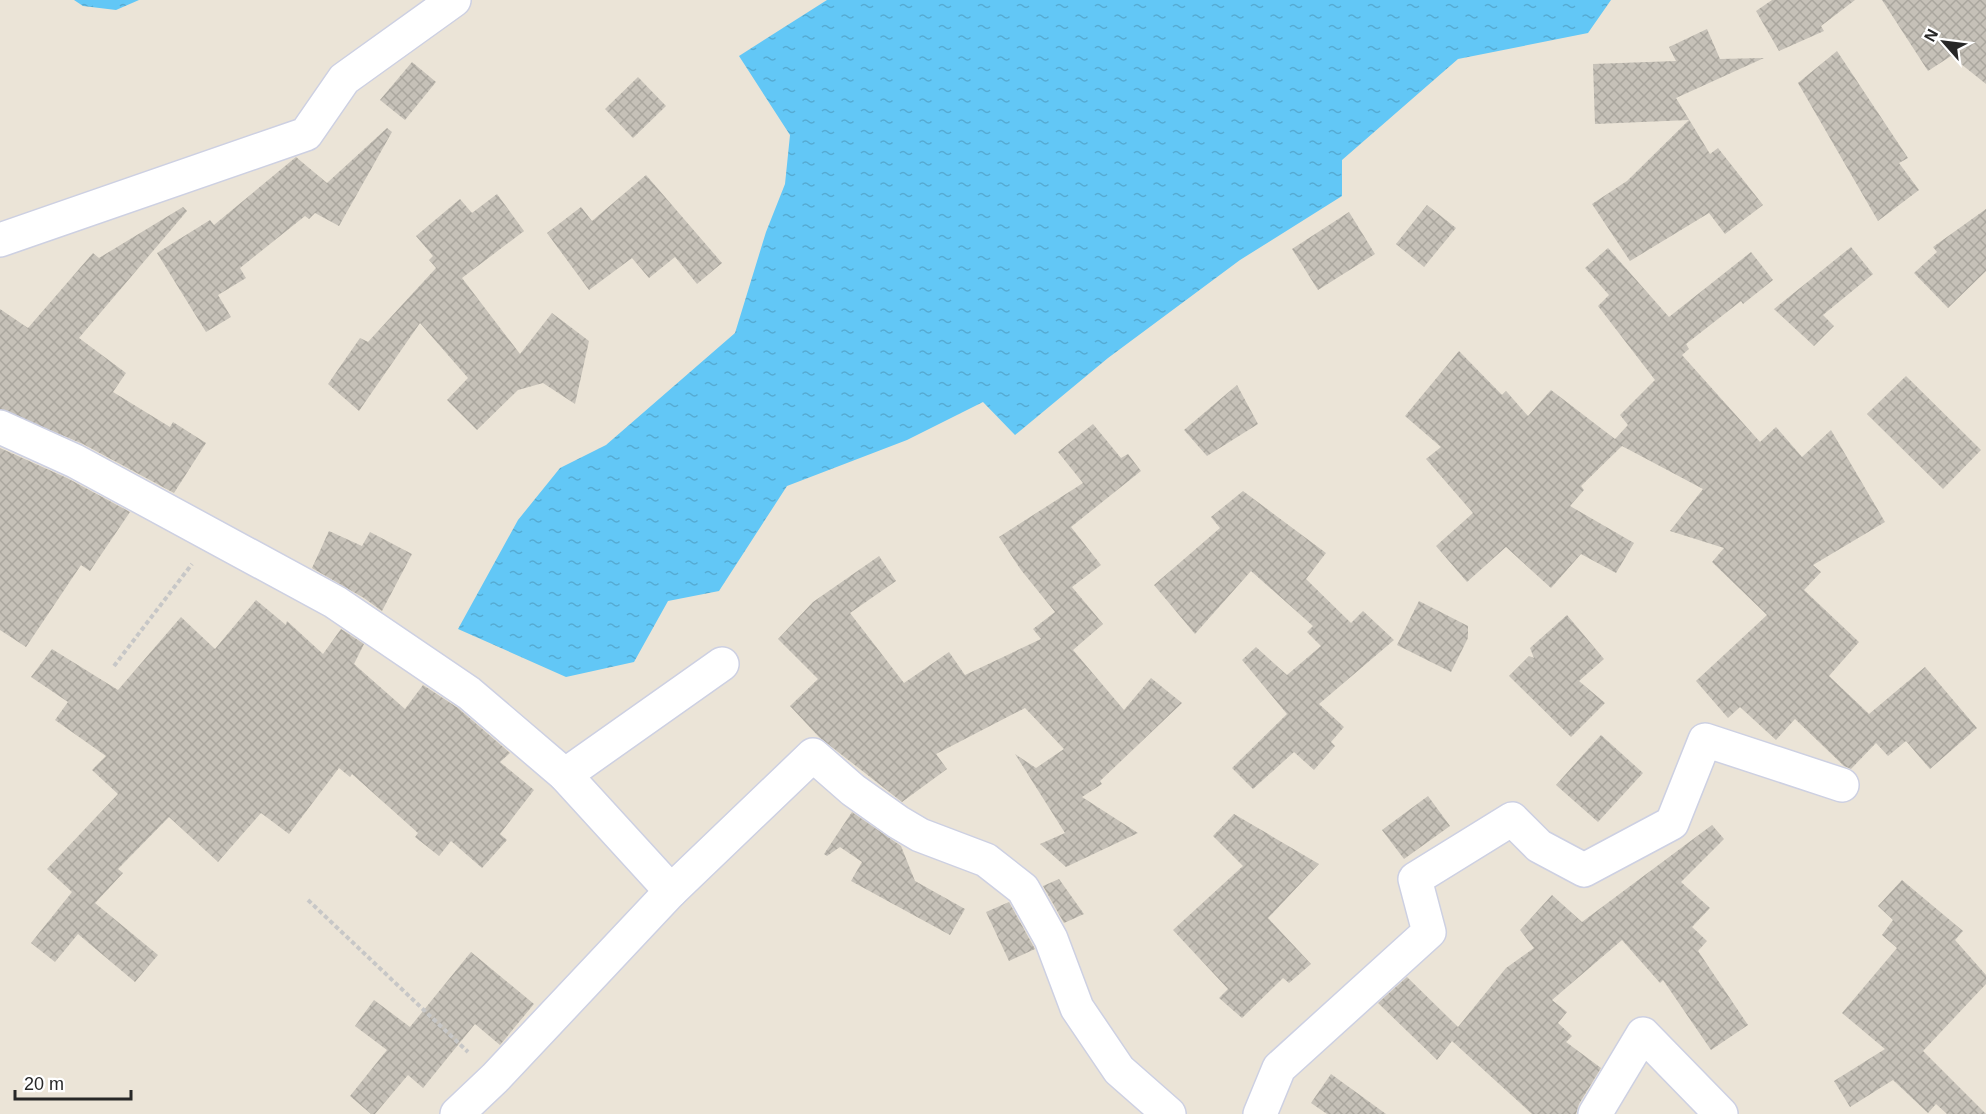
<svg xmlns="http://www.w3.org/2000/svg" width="1986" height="1114" viewBox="0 0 1986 1114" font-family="Helvetica,sans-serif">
	<defs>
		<pattern id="water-ripples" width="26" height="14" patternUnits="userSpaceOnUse" patternTransform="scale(1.5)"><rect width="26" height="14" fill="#62c7f6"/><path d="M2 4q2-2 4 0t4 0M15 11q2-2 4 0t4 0" fill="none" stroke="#55abd3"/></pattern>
		<pattern id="building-cross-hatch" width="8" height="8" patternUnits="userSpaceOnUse" patternTransform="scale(1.5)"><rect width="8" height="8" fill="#c6c1b8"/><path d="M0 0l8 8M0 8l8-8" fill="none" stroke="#aaa69e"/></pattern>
	</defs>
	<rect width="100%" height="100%" fill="#ebe4d7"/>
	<g fill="url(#water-ripples)">
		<path d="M74,0H139L116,10L83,6Z"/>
		<path d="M827,0H1611L1588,33L1458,59L1342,160V196L1240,260L1108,358L1015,435L983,402L907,440L787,486L719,591L668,601L634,662L566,677L458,629L518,520L560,468L606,445L735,333L766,232L785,184L790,135L739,56Z"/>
	</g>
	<g fill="url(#building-cross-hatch)">
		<path d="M1772,0H1855L1821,26L1824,31L1779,51L1756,11Z"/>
		<path d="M1882,0H1986V84L1951,56L1928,71Z"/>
		<path d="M1707,29L1720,59L1764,58L1676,98L1710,154L1718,148L1763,205L1725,234L1709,213L1630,261L1592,204L1627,181L1689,120L1595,124L1593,64L1676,61L1669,47Z"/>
		<path d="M1837,51L1908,158L1899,163L1919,190L1878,221L1798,83Z"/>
		<path d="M412,62L436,82L405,120L380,100Z"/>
		<path d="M638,77L666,106L633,138L605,109Z"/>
		<path d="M387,128L392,132L339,226L315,213L309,219L305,216L240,268L246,278L218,295L231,317L206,332L157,253L210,220L214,225L296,157L327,183Z"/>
		<path d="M646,175L722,263L697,284L675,257L649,278L632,258L589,290L547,233L581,207L592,221Z"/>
		<path d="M497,194L524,231L462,278L520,354L552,313L589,341L575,404L543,383L518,390L477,430L447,400L468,378L420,323L359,411L328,384L360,338L368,342L436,268L429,260L433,256L416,236L460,199L472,213Z"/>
		<path d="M1427,205L1456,228L1424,267L1396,244Z"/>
		<path d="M183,207L187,211L79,338L126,373L113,392L170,427L173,422L206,443L174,493L83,444L0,409V309L28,328L93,253L99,258Z"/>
		<path d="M1986,209V271L1948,308L1914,273L1937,252L1933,247Z"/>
		<path d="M1349,212L1375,254L1318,290L1292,249Z"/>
		<path d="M1851,247L1873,274L1823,315L1834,326L1814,346L1774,309Z"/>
		<path d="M1608,248L1669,317L1751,252L1773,280L1743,304L1741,301L1686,344L1689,349L1682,355L1760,442L1776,427L1802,457L1831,430L1885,522L1813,565L1821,572L1804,590L1859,642L1829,676L1869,714L1925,667L1977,728L1930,769L1906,741L1888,756L1876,743L1851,769L1844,766L1795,719L1776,740L1740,707L1728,718L1696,681L1767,615L1712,562L1724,548L1670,531L1703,489L1622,446L1581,486L1584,490L1570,506L1634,543L1616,573L1581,554L1551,588L1506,547L1467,582L1436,546L1473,513L1426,459L1441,447L1405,416L1459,351L1502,395L1506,391L1528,416L1551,390L1615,439L1628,425L1620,415L1655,380L1598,306L1609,295L1585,268Z"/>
		<path d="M1906,376L1981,450L1943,489L1867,414Z"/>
		<path d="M1237,385L1258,424L1207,456L1184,430Z"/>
		<path d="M1093,424L1121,458L1128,454L1141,471L1071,527L1101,565L1072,587L1103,624L1073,650L1124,710L1151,678L1182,703L1100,781L1102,784L1082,797L1138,833L1066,867L1040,844L1065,833L1015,754L1036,768L1064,749L1025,708L936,754L947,769L902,802L819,737L790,706L818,679L778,639L813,602L879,556L896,581L850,613L904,683L949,652L965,675L1041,639L1033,629L1055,612L1021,570L999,537L1083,483L1058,452Z"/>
		<path d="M0,448L67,478L130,512L90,571L81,565L26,647L0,630Z"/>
		<path d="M1243,491L1326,553L1306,579L1351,623L1363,611L1394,640L1319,704L1344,727L1331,742L1335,746L1314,770L1294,752L1253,789L1232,768L1287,714L1242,660L1256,647L1287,675L1321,646L1307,632L1313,626L1251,571L1195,634L1154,585L1220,528L1211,517Z"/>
		<path d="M329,531L362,546L370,532L412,554L382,611L364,598L312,568Z"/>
		<path d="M256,600L286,625L287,621L323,654L341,629L364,644L354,664L405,709L423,685L458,708L510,753L500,762L534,790L500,834L507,840L482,868L451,841L439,856L415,837L418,833L352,774L350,777L339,768L289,834L261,813L218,862L169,817L118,869L123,873L95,903L158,955L135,982L78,934L55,962L31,943L72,892L47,869L118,794L92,770L106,756L55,720L68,702L31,677L52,649L118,690L181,617L215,649Z"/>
		<path d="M1419,601L1468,626V638L1451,672L1397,645Z"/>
		<path d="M1567,615L1604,659L1579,681L1605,703L1571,737L1509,676L1529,656L1534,658L1530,648Z"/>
		<path d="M1601,735L1643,773L1598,822L1556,785Z"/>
		<path d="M1428,796L1450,826L1404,859L1382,830Z"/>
		<path d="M852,812L901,846L915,881L965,909L950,935L851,881L862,862L840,847L827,856L824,854Z"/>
		<path d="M1234,814L1319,864L1268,918L1311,964L1289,983L1283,978L1242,1018L1219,998L1228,989L1173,930L1243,866L1213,836Z"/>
		<path d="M1712,825L1724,839L1681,882L1710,908L1692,927L1707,941L1698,951L1748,1025L1711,1050L1663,980L1660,983L1622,940L1552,1000L1567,1012L1558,1023L1572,1036L1566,1042L1601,1068L1579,1104L1576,1114H1532L1452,1041L1437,1060L1378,1003L1407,977L1458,1027L1506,968L1534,948L1520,930L1552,895L1582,922Z"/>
		<path d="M1059,879L1084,914L1064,923L1043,886Z"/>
		<path d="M1902,880L1963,931L1955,940L1986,975V984L1923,1051L1986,1114H1947L1936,1104L1928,1113L1893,1080L1850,1107L1834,1081L1885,1049L1842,1013L1897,948L1882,935L1893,920L1878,906Z"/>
		<path d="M1009,902L1035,949L1009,961L986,912Z"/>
		<path d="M471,952L534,1004L500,1045L475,1024L423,1088L408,1075L375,1114H371L350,1096L387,1050L355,1026L374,1000L410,1027Z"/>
		<path d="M1331,1074L1386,1114H1327L1311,1103Z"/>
	</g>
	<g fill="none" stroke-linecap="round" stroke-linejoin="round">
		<defs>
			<g id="minor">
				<path d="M0,240L306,134L344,79L454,0"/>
				<path d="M0,427L75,461L335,602L469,693L565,775L722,664"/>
				<path d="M565,775L671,891L813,755L853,790L898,822L920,835L986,860L1023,889L1051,939L1077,1008L1119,1070L1169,1114"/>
				<path d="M457,1114L495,1078L671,891"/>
				<path d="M1260,1114L1279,1068L1429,932L1415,879L1512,819L1539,846L1584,870L1672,823L1705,740L1842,785"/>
				<path d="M1595,1114L1643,1034L1721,1114"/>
			</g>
		</defs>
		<use href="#minor" stroke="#cdd0e2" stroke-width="36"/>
		<g stroke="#c7c7c7" stroke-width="4" stroke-dasharray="4.5 3" stroke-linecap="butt">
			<path d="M114,666L192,564"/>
			<path d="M308,900L468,1052"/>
		</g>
		<use href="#minor" stroke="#fff" stroke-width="33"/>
	</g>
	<g transform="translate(1944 42) rotate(298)" stroke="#ffffff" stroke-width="4.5" paint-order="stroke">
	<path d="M0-4.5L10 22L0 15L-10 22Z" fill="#272727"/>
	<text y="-9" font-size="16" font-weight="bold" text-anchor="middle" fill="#272727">N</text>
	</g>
	<path d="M15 1090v9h116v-9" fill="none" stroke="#272727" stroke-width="3"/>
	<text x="24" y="1090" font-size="18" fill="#272727" stroke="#ffffff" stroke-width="4.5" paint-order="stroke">20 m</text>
</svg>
